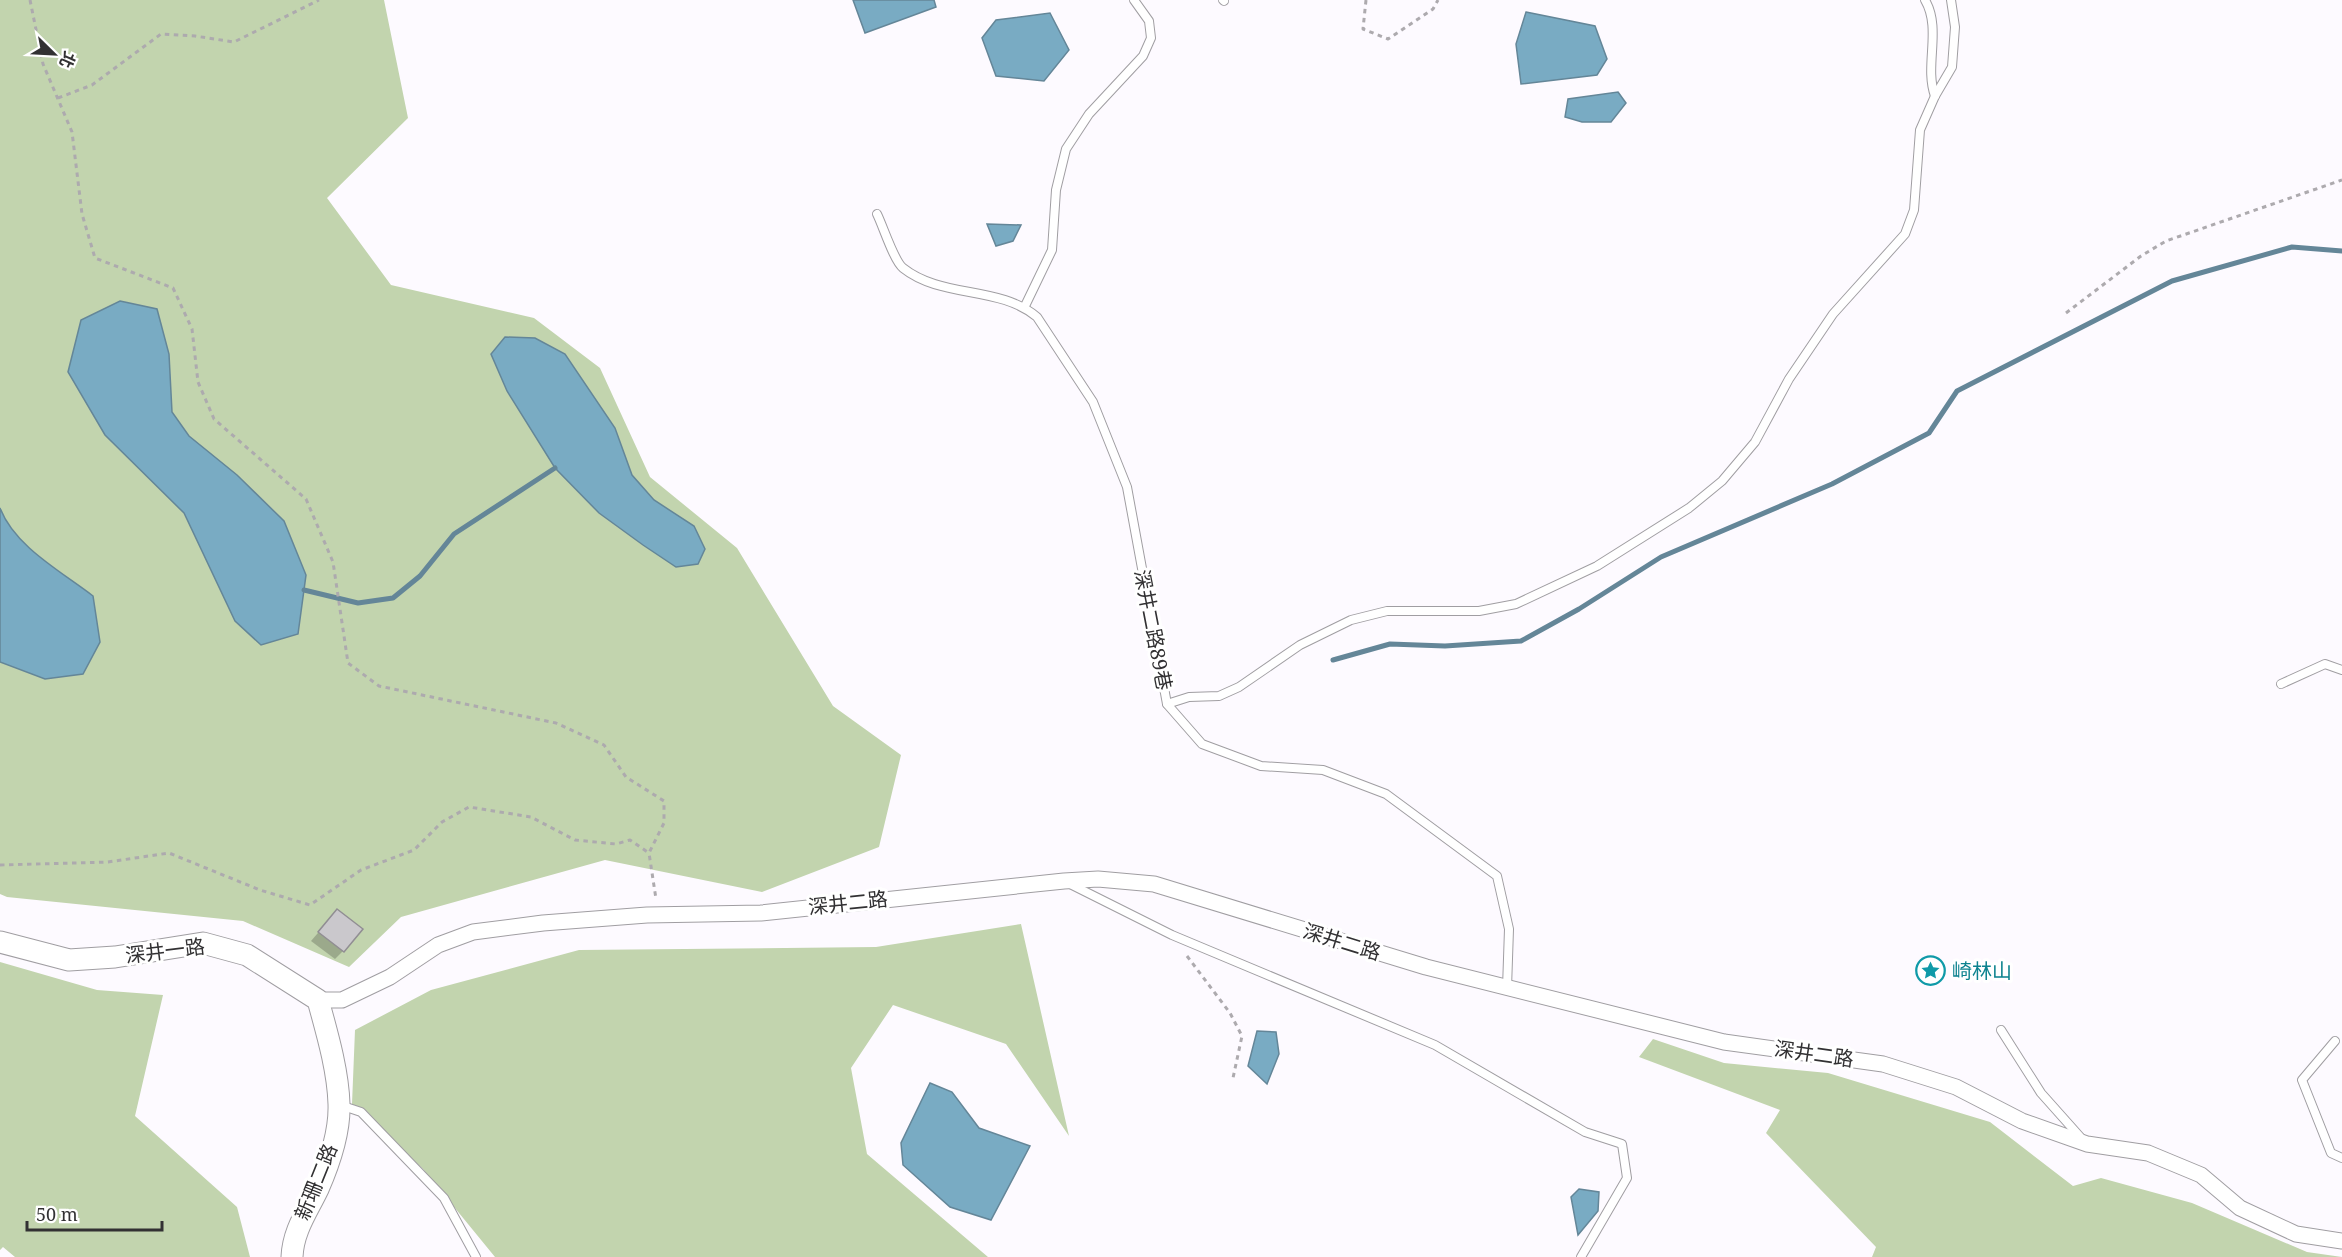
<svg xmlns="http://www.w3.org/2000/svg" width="2342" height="1257" viewBox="0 0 2342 1257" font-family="'Noto Serif','Noto Sans TC',serif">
	<rect width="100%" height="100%" fill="#fdfaff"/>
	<g fill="#c2d4ae">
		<path d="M0,0H384L408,118L327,198L391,285L534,318L600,368L650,477L737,548L833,706L901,755L879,847L762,892L605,860L401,917L349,967L243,921L7,897L0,894Z"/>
		<path d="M1021,924L1069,1136L1006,1044L893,1005L851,1068L867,1154L988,1257H495L423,1169L352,1104L355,1030L431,990L579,950L876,947Z"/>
		<path d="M0,962L97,990L163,995L135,1116L237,1207L250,1257H15L3,1247L0,1250Z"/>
		<path d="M1653,1039L1724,1063L1828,1073L1990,1122L2073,1186L2101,1178L2192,1203L2307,1252L2342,1257H1872L1876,1247L1766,1133L1780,1110L1639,1057Z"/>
	</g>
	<g fill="#79abc3" stroke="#648698" stroke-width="1.5">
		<path d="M853,0H934L936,7L865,33Z"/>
		<path d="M1526,12L1595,26L1607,59L1597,75L1521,84L1516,44Z"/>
		<path d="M1050,13L1069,50L1044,81L996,76L982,38L996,20Z"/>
		<path d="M1618,92L1626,103L1611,122H1582L1565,117L1568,99Z"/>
		<path d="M987,224L1021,225L1013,241L996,246Z"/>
		<path d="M120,301L157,309L169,354L172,412L189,436L237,475L284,521L306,575L298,634L261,645L235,621L184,513L105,435L68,372L81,320Z"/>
		<path d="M505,337L535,338L565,354L615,428L632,475L654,500L694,526L705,549L698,564L676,567L643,545L599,513L555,468L507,391L491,354Z"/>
		<path d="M0,508C15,547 62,572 93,596L100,642L83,674L45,679L0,662Z"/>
		<path d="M1257,1031L1276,1032L1279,1054L1267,1084L1248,1066Z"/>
		<path d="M930,1083L952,1092L979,1128L1030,1146L991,1220L950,1207L903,1165L901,1143Z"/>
		<path d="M1579,1189L1599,1192L1598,1211L1578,1235L1571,1197Z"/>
	</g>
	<path fill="#0003" d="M337,911L343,951L335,959L311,941Z"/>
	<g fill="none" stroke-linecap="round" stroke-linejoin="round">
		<g stroke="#648698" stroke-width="5">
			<path d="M304,590L358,603L393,598L420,576L454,534L555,468"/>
			<path d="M1333,660L1390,644L1445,646L1521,641L1579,609L1661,557L1832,484L1929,433L1957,391L2172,281L2292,247L2342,251"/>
		</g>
	</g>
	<path fill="#cac8cc" stroke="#918e93" stroke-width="1.5" d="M337,909L363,929L344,952L318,932Z"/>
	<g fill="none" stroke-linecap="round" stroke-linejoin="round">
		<defs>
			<g id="lane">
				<path d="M1223,0L1224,1"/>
				<path d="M1925,0C1942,29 1924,66 1935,96"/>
				<path d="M877,214C883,226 894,261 903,268C942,299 999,285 1037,317L1093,402L1127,487L1167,704L1202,744L1261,766L1323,770L1386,794L1497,876L1509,929L1507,988"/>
				<path d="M1025,306L1052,250L1056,190L1066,149L1089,114L1143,56L1151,38L1149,21L1134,0"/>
				<path d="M2281,684L2325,664L2342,670"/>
				<path d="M1167,704L1189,697L1219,696L1239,687L1300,645L1351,620L1387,611H1479L1516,604L1597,566L1689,508L1722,481L1755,442L1789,379L1833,314L1905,234L1914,210L1920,130L1935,96L1952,67L1955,27L1951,0"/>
				<path d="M1068,883L1172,935L1435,1045L1585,1132L1622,1144L1627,1178L1581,1257"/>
				<path d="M2001,1030L2041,1093L2082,1139"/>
				<path d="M2335,1041L2302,1080L2331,1153L2342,1158"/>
				<path d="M340,1105L361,1112L444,1198L476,1257"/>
			</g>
			<path id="street" d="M318,1000H342L390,977L438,945L473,932L543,923L647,915L761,913L1064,881L1098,879L1154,884L1426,967L1724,1042L1883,1064L1956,1087L2022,1121L2087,1144L2148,1153L2201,1175L2240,1208L2296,1234L2342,1241"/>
			<path id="secondary" d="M0,942L69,960L115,957L203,943L247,955L318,1000C327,1033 338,1070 339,1104C340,1132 329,1164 318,1189C307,1212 293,1231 292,1257"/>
		</defs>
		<use href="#lane" stroke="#a09ea2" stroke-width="10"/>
		<use href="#street" stroke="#a09ea2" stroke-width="17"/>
		<use href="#secondary" stroke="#a09ea2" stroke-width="23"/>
		<g stroke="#adaaae" stroke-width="3" stroke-dasharray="4.5 4.5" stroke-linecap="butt">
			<path d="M30,0L43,64L72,132L82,214L95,258L173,288L192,329L198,382L214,419L306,499L333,562L348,663L379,686L556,723L604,745L626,777L664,801V823L649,853L656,899"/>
			<path d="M1366,0L1363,29L1388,39L1433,9L1438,0"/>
			<path d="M58,98L92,85L161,34L195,36L234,42L319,0"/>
			<path d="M2066,313L2141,256L2166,241L2342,180"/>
			<path d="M0,865L108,862L169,853L260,890L310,905L361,870L414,850L442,822L469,807L531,817L575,840L616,844L630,840L649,853"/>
			<path d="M1187,956L1230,1013L1242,1036L1233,1078"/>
		</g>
		<use href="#lane" stroke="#fff" stroke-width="8"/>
		<use href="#street" stroke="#fff" stroke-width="15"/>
		<use href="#secondary" stroke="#fff" stroke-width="21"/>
	</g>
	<defs>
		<symbol id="sight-ring" viewBox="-11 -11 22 22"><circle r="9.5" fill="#fff" stroke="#0f9aa8" stroke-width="1.5"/><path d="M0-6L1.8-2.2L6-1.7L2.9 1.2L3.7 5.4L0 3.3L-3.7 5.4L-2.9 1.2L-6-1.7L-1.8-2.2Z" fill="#0f9aa8"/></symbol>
	</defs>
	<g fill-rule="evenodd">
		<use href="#sight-ring" x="1914" y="954" width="33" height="33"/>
	</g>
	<g text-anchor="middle" stroke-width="6" stroke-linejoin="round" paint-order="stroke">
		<g font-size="20" fill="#323133" stroke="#fff">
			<text transform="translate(1153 630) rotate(79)" y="7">深井二路89巷</text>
			<text transform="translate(848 903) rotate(-6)" y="7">深井二路</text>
			<text transform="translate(1342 942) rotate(17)" y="7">深井二路</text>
			<text transform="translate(165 951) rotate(-7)" y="7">深井一路</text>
			<text transform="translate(1814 1054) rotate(8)" y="7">深井二路</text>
			<text transform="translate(316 1182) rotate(-68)" y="7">新珊二路</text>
		</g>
		<g font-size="20" fill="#0d838f" stroke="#fff" text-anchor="start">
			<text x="1952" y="978">崎林山</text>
		</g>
	</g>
	<g transform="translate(54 54) rotate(114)" stroke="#ffffff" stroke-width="4.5" paint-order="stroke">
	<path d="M0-4.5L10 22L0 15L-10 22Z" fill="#323133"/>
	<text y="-9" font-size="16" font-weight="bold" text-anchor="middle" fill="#323133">北</text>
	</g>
	<path d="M27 1221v9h135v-9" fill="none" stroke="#323133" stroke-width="3"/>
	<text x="36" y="1221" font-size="18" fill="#323133" stroke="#ffffff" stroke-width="4.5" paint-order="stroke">50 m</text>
</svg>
